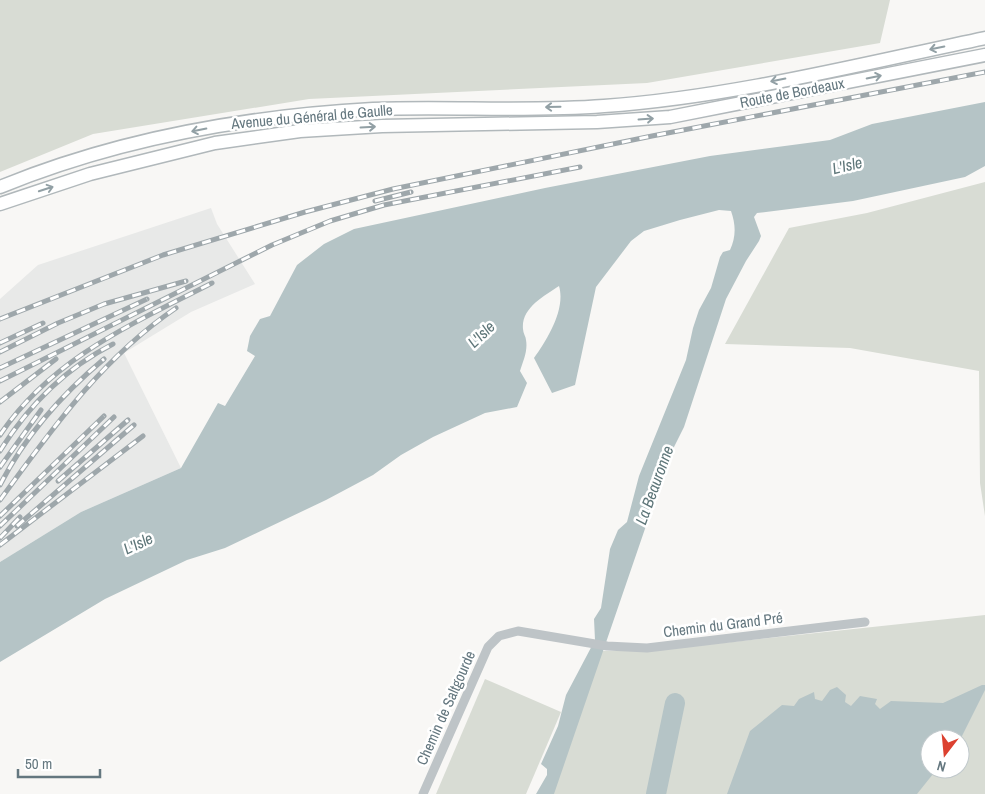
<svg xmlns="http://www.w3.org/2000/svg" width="985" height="794" viewBox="0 0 985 794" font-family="'Archivo Narrow',sans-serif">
	<rect width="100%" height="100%" fill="#f8f7f5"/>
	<path fill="#e8e9e8" d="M211,208L217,224L255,284L191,312L124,353L181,468L81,512L0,562V299L38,265Z"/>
	<g fill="#d8dcd4" fill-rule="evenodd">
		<path d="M0,0H890L880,43L647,83L309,99L93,134L0,172Z"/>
		<path d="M985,182V516L980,483L979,371L850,348L725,344L789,228L867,213Z"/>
		<path d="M985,615V794H550L601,651H648ZM930,739H960V769H930Z"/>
		<path d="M485,679L561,712L526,794H436Z"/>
	</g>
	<g fill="#b5c4c6">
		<path d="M985,102V166L965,177L853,201L757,213L754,217L761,236L759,241L746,261L726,299L684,427L671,453L554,794H536L547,775V769L541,764L558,726L566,695L595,640L594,619L601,608L610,549L618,530L627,522L639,476L686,360L693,328L699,310L711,288L720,257L723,252L730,250C736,237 736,225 731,211L719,210L680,220L644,231L631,241L596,287L575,385L552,393L534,358C547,340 566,309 559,286C544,296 521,308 523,329C523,333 526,337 526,340C528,351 523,361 520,371L527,383L517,407L485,413L433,437L401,455L373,475L326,500L225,548L187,560L105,599L0,662V562L81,512L181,468L218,403L225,406L255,356L247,351L250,336L260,319L270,316L297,265L324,244L354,229L545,188L710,156L830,140L872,124Z"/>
		<path d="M982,685H985V690L960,740L930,739V769H937L917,794H727L750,731L782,705L794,706L799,699L814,692L815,699L822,701L830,690L837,687L846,695L845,702L851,706L860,696L877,699L875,704L880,709L891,701L943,703Z"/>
	</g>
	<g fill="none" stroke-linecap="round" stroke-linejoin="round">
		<path stroke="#b5c4c6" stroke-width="20" d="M656,794L675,703"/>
		<defs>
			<g id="secondary">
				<path d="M0,187C117,139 247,116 373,109C450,106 527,112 604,106C731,97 861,64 985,38"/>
				<path d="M0,204L90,174L215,143L300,131L382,126L597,122L670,117L985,55"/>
			</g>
		</defs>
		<use href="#secondary" stroke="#b1b8bb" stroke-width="15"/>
		<path stroke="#bec4c7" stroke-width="9" d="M423,794L488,647L499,636L518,631L607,646L647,648L865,622"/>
		<use href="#secondary" stroke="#fff" stroke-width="12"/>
		<defs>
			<g id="rail">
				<path d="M375,201L411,192"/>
				<path d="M0,319L163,255L305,212L393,189L652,136L985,72"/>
				<path d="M0,343L43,323"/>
				<path d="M0,352L58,323L104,304L186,281"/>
				<path d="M0,368L147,299"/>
				<path d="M0,381L272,245L330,221L384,205L580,167"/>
				<path d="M0,402L56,359"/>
				<path d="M0,435C52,358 132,324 212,283"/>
				<path d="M0,451C28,406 66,368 113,344"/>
				<path d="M0,467L41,410"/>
				<path d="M58,481L128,420"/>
				<path d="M0,485C25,436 61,395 104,359"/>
				<path d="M0,500C52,429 102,358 176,308"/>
				<path d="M0,516L104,416"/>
				<path d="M0,526L114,417"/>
				<path d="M17,526L134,425"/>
				<path d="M0,538L20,517"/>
				<path d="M0,545L143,436"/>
			</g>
		</defs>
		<use href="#rail" stroke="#9ea7ab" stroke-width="5"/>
		<use href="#rail" stroke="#fff" stroke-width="3" stroke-dasharray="9" stroke-linecap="butt"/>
	</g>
	<defs><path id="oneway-shaft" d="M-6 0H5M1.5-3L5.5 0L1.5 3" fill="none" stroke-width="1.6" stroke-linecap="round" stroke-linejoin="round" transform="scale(1.25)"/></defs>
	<g stroke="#92a0a5">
		<use href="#oneway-shaft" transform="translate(937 48) rotate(168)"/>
		<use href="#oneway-shaft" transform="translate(874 77) rotate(-11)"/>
		<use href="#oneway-shaft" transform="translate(778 80) rotate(169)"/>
		<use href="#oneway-shaft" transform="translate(553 107) rotate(179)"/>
		<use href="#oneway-shaft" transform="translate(646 119) rotate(-4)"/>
		<use href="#oneway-shaft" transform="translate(368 127) rotate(-3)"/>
		<use href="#oneway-shaft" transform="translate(199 130) rotate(169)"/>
		<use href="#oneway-shaft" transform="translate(46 189) rotate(-18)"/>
	</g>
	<g text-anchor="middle" stroke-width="5" stroke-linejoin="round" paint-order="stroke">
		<g font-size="15" fill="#64777f" stroke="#fff">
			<text transform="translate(792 93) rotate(-11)" y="5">Route de Bordeaux</text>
			<text transform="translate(312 117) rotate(-5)" y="5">Avenue du Général de Gaulle</text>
			<text transform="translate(723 625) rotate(-7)" y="5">Chemin du Grand Pré</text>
			<text transform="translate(446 708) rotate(-66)" y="5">Chemin de Saltgourde</text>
		</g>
		<g font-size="16" font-style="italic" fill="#5e7679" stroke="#fff">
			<text transform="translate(847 165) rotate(-13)" y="6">L'Isle</text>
			<text transform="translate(481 334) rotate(-44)" y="6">L'Isle</text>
			<text transform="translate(654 485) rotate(-70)" y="6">La Beauronne</text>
			<text transform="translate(138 543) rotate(-25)" y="6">L'Isle</text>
		</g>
	</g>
	<g transform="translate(945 754) rotate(196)"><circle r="24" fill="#ffffff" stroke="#c1c9cc"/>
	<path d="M0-4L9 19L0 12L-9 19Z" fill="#dc4130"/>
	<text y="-8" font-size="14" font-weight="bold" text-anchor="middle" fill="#64777f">N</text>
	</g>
	<path d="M18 769v8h82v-8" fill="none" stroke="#64777f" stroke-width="2.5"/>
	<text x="25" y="769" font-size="15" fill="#64777f" stroke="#ffffff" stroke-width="4" paint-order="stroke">50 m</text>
</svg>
